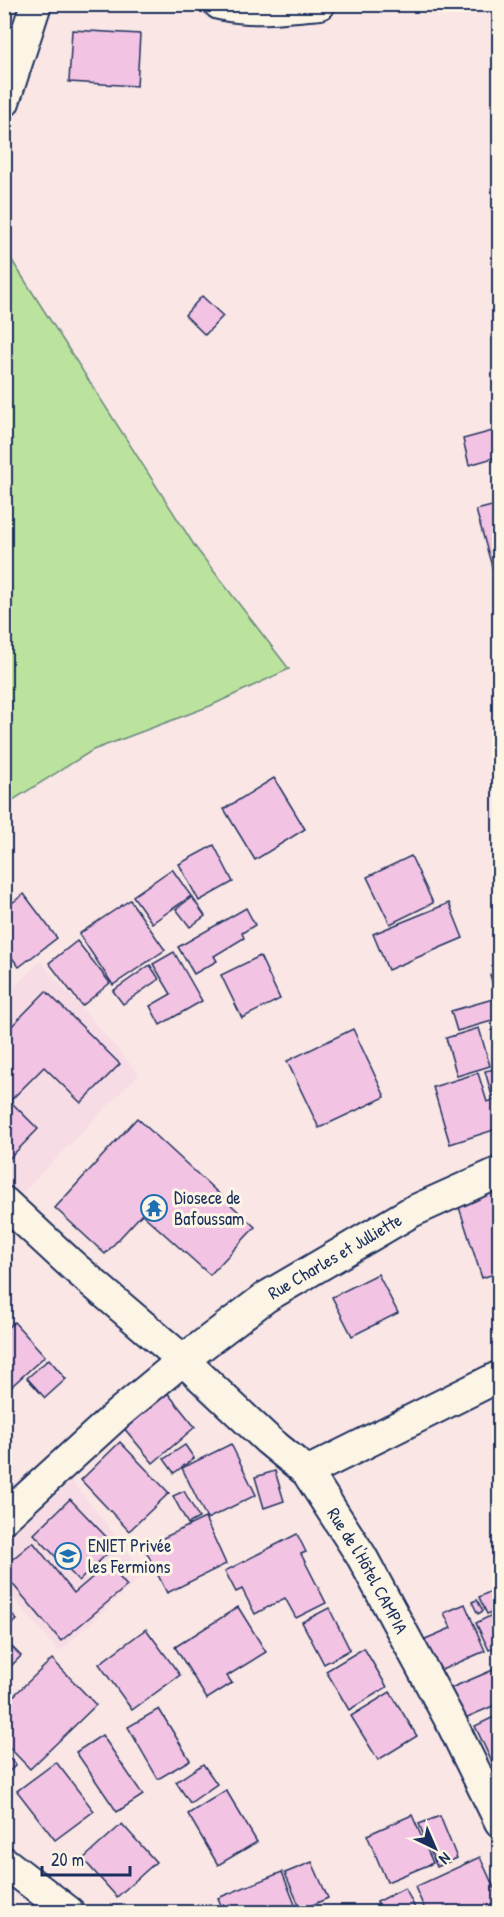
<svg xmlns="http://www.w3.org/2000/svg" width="504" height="1917" viewBox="0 0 504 1917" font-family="'Patrick Hand',sans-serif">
	<rect width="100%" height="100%" fill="#f9e6e5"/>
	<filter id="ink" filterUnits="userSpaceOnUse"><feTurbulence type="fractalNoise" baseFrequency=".0167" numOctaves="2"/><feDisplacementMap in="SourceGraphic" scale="12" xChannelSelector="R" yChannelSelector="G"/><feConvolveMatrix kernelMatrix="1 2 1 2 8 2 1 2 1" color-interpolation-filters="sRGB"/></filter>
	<g filter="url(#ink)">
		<g fill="#f7dce5">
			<path d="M40,961L139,1074L19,1196L5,1182V997Z"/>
			<path d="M72,1481L145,1573L59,1652L5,1588L4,1540Z"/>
		</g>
		<path fill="#bbe39e" stroke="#6b897e" stroke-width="1.5" d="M4,248L196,548L289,669L210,706L93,750L5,805Z"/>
		<g fill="#f3c3e4" stroke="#1b2f5e" stroke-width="1.5">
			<path d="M72,30L140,34L137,86L69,82Z"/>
			<path d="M202,296L223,316L205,335L185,315Z"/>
			<path d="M500,429V456L469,465L463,439Z"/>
			<path d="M500,504V595L476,510Z"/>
			<path d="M274,778L305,829L255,860L224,809Z"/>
			<path d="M214,845L233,882L199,901L179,864Z"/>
			<path d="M411,856L433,903L390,924L367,877Z"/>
			<path d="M172,869L191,896L152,923L133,896Z"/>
			<path d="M24,894L57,938L19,967L4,947V909Z"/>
			<path d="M192,897L205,916L190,927L176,909Z"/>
			<path d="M130,900L165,950L113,985L79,934Z"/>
			<path d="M449,903L463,938L388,970L373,934Z"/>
			<path d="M246,908L255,925L242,933L244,938L214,956L217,961L194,974L178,947Z"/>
			<path d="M77,941L110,983L82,1006L49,963Z"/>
			<path d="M174,952L202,1001L160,1025L150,1006L171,994L153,964Z"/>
			<path d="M260,956L280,999L242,1018L221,975Z"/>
			<path d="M150,965L159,979L123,1004L113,991Z"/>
			<path d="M500,972V1007L490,975Z"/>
			<path d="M46,991L120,1064L81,1103L44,1067L10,1101L38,1129L5,1163L4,1034Z"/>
			<path d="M493,999L499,1019L457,1031L451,1011Z"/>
			<path d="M479,1028L490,1066L457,1076L446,1038Z"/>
			<path d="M353,1029L385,1097L319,1128L287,1061Z"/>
			<path d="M500,1068V1094L492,1096L485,1071Z"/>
			<path d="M478,1073L487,1102L500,1098V1128L450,1144L433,1087Z"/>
			<path d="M137,1118L255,1227L210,1275L142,1214L105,1254L55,1208Z"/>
			<path d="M500,1187V1272L482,1278L457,1201Z"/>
			<path d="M378,1274L398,1313L352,1336L332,1297Z"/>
			<path d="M14,1322L45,1356L4,1393V1331Z"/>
			<path d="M49,1359L66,1379L45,1398L27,1378Z"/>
			<path d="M161,1385L195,1427L153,1463L118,1421Z"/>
			<path d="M120,1442L169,1493L129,1531L81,1480Z"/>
			<path d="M231,1444L256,1495L207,1519L182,1468Z"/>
			<path d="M185,1445L194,1458L174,1473L164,1459Z"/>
			<path d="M275,1471L284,1501L264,1508L255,1477Z"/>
			<path d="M184,1491L199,1518L188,1524L173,1496Z"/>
			<path d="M70,1499L115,1546L79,1581L34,1534Z"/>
			<path d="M205,1518L226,1564L167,1593L144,1547Z"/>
			<path d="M297,1534L306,1552L301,1554L326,1603L296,1618L285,1598L255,1614L242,1589L236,1592L225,1571Z"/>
			<path d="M33,1542L74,1593L108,1564L127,1586L61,1641L4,1574V1566Z"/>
			<path d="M499,1587L500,1608L487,1614L479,1597Z"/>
			<path d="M477,1600L483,1611L478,1614L472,1602Z"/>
			<path d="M465,1604L485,1651L437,1672L423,1640L451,1628L444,1613Z"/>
			<path d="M4,1606L17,1620L4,1632Z"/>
			<path d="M238,1607L266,1652L227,1676L232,1683L207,1699L175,1647Z"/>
			<path d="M329,1608L350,1650L324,1664L302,1622Z"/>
			<path d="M500,1611V1645L489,1650L476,1623Z"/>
			<path d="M146,1629L180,1675L132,1710L99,1664Z"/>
			<path d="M5,1640L21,1656L4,1673V1641Z"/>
			<path d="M364,1648L387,1687L349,1710L326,1671Z"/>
			<path d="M52,1659L96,1705L30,1769L4,1742V1705Z"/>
			<path d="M500,1667V1703L465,1718L451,1688Z"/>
			<path d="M390,1692L417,1736L378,1760L351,1716Z"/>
			<path d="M159,1709L190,1760L158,1779L128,1727Z"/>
			<path d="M500,1714V1779L475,1726Z"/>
			<path d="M102,1735L143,1795L117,1812L76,1752Z"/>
			<path d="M4,1753L16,1765L4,1776Z"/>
			<path d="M56,1762L94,1811L55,1840L17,1791Z"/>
			<path d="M203,1764L217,1784L190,1803L176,1782Z"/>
			<path d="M226,1790L257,1842L218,1865L188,1814Z"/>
			<path d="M412,1815L433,1863L387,1882L367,1835Z"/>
			<path d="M440,1816L457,1858L437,1867L419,1824Z"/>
			<path d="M122,1824L156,1862L117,1897L83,1859Z"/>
			<path d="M480,1857L500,1901V1912H426L415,1887Z"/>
			<path d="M312,1862L328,1898L301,1910L285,1873Z"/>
			<path d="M282,1872L298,1912H224L218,1898Z"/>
			<path d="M405,1888L417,1912H382L377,1902Z"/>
		</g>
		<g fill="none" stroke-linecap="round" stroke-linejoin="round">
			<defs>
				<g id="street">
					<path d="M219,4C252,12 287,7 320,4"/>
					<path d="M4,102L36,4"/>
					<path id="s1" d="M4,1202L73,1266L183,1360L268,1440L307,1472L362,1557L451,1722L500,1822"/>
					<path d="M307,1472L500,1376"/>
					<path id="s2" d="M4,1518L119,1413L183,1360L266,1297L411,1212L500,1172"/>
					<path d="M4,1862L69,1912"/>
				</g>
			</defs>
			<use href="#street" stroke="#1b2f5e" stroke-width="34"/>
			<use href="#street" stroke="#fcf5e5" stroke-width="30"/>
		</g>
	</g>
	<defs>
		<symbol id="temple-ring" viewBox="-11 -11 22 22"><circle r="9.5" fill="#fcf5e5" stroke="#1f6fb2" stroke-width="1.5"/><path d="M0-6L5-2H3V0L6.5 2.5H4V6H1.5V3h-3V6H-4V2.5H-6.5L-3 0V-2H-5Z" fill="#1f6fb2"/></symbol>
		<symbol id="school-ring" viewBox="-11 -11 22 22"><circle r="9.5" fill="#fcf5e5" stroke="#1f6fb2" stroke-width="1.5"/><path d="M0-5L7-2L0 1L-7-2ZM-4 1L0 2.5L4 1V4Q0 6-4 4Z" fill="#1f6fb2"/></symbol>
	</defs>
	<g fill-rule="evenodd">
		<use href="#temple-ring" x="139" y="1193" width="30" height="30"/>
		<use href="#school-ring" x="53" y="1541" width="30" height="30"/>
	</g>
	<g text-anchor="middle" stroke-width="6" stroke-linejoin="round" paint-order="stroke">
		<g font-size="18" fill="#1b2f5e" stroke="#fcf5e5" text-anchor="start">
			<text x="174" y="1204">Diosece de<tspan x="174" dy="21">Bafoussam</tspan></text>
			<text x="88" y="1552">ENIET Privée<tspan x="88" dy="21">les Fermions</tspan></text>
		</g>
		<g font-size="18" fill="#1b2f5e" stroke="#fcf5e5">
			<text dy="6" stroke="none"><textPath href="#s2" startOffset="423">Rue Charles et Julliette</textPath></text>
			<text dy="6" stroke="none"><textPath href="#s1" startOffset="522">Rue de l'Hôtel CAMPIA</textPath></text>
		</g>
	</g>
	<rect width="504" height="1917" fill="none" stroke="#fcf5e5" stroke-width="24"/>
	<rect x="12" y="12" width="480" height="1893" fill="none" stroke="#1b2f5e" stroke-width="2" filter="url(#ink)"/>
	<g transform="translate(435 1848) rotate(136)" stroke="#fcf5e5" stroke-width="4.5" paint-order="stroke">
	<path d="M0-4.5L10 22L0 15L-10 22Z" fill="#1b2f5e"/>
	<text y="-9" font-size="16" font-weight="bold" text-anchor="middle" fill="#1b2f5e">N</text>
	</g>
	<path d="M42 1866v9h88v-9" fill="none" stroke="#1b2f5e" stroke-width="3"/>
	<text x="51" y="1866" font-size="18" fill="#1b2f5e" stroke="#fcf5e5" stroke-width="4.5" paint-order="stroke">20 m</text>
</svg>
